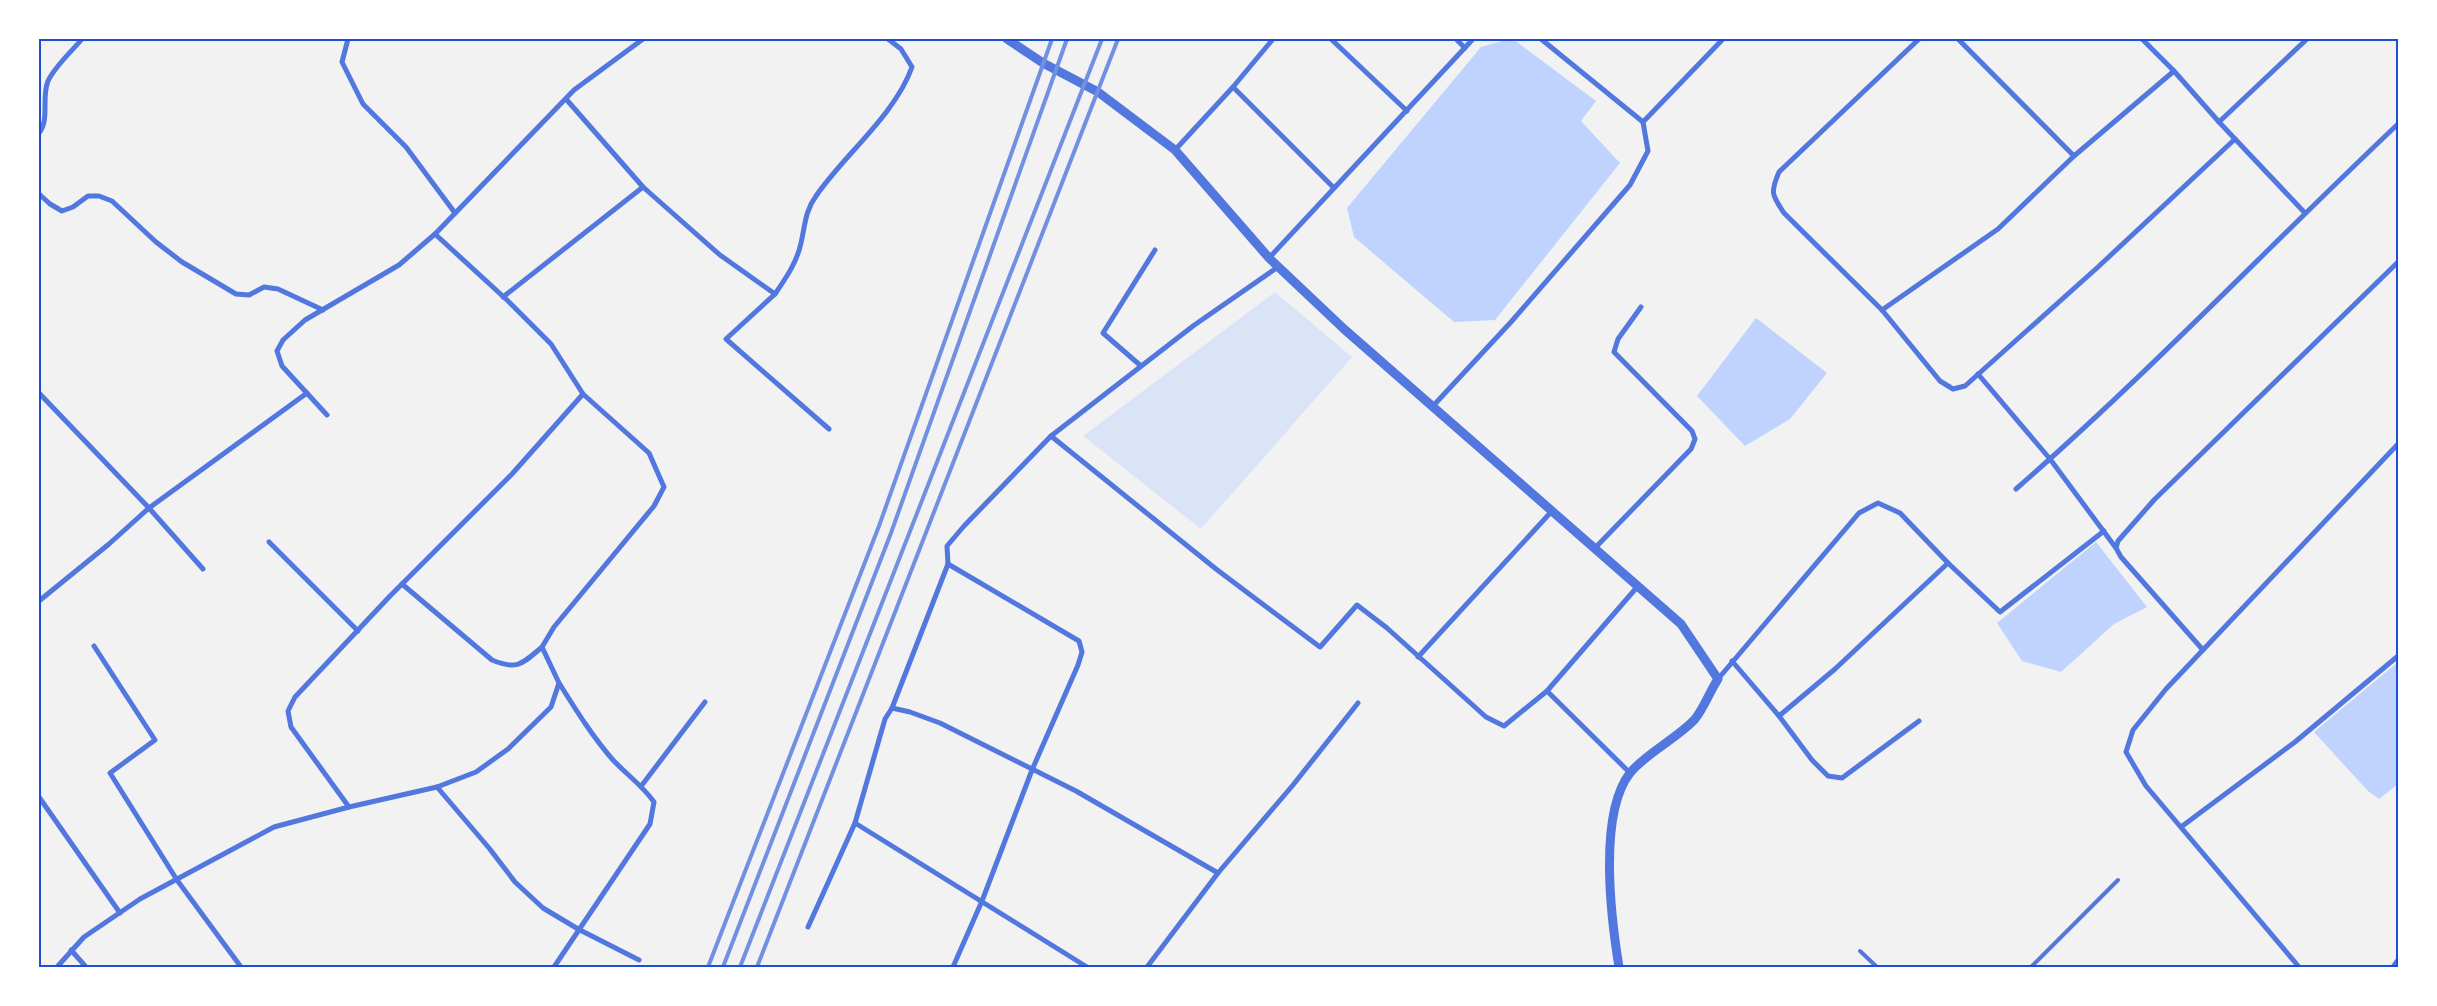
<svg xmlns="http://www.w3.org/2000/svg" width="2437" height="1006" viewBox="0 0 2437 1006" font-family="'Exo 2',sans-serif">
	<rect width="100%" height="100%" fill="#f2f2f2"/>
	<path fill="#dbe4f7" d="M1275,292L1352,357L1201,529L1083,436Z"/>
	<g fill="#bfd3fe">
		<path d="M1509,39H1513L1596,101L1581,121L1620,163L1495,320L1454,322L1354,237L1347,208L1481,47Z"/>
		<path d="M1756,318L1827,373L1790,419L1745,446L1697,396Z"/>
		<path d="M2096,542L2147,607L2114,624L2061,672L2022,661L1997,623Z"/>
		<path d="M2398,662V784L2379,799L2368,791L2314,732Z"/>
	</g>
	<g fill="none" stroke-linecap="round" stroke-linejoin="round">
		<g stroke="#5277de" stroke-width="4">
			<path d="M1860,951L1877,967"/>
			<path d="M2031,967L2118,880"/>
		</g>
		<g stroke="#5277de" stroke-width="5">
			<path d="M348,39L342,62L363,104L406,147L455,213"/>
			<path d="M1331,39L1407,111"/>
			<path d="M1456,39L1465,48"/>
			<path d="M1541,39L1643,122"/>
			<path d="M1919,39L1779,172C1770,193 1772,195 1784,213L1882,310L1940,381L1953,389L1965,386L2098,267L2235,139"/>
			<path d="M1958,39L2074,156"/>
			<path d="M2142,39L2174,71"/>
			<path d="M1233,87L1334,188"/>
			<path d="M566,99L643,187L720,255L775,294L726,339L829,429"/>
			<path d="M39,133C50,120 41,98 48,81C55,66 72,51 82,39"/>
			<path d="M1175,150L1233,87L1273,39"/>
			<path d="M39,194L50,204L62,211L73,207L88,196H99L112,201L156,242L182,262L236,294L249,295L264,287L278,289L323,310"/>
			<path d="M2305,213L2219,122L2307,39"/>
			<path d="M1269,258L1473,39"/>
			<path d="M775,294C786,278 797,262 801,243C805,226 805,211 816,196C844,155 895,115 912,67L901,49L888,39"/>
			<path d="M503,297L643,187"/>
			<path d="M1882,310L1998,229L2074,156L2174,71L2219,122"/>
			<path d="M1141,366L1103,333L1155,250"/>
			<path d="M1978,374L2050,459L2116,548"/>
			<path d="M39,393L149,508L203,569"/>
			<path d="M1433,406L1511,322L1630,185L1648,151L1643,122L1723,39"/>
			<path d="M327,415L282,366L277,351L283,340L305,320L399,265L435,234L574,90L643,39"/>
			<path d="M1051,436L1193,326L1278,267"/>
			<path d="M2016,489C2149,373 2270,245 2398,124"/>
			<path d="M269,542L358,631"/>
			<path d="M1594,549L1691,449L1695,439L1692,431L1614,352L1618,339L1641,307"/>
			<path d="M402,584L492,660C518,671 523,663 542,647"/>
			<path d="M39,601L109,544L149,508L307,393"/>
			<path d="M94,646L155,740L110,773L177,880L241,967"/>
			<path d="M2203,650L2121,557L2116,548L2118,541L2154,500L2398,262"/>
			<path d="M1418,657L1552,511"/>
			<path d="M1732,661L1779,716L1812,760L1828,776L1842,778L1919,721"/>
			<path d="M1718,679L1859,513L1878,503L1900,513L1948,563L2000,612L2104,531"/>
			<path d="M1547,691L1630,773"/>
			<path d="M892,708L948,564"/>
			<path d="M1779,716L1835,669L1948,563"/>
			<path d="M642,785L705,702"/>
			<path d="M437,787L489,848L515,882L543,908L578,929L639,960"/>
			<path d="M39,797L120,913"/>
			<path d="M349,807L291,727L288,711L295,697L390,596L512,474L583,394"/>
			<path d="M855,823L1087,967"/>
			<path d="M2181,827L2295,742L2398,656"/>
			<path d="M808,927L855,823L885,719L892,708L910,712L940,723L1076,791L1218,873"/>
			<path d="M71,950L86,967"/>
			<path d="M57,967L84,937L140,899L274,827L349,807L437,787L476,772L508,749L551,707L559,683L542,647L554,627L654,506L664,487L649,453L583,394L551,344L507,300L435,234"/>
			<path d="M554,967L650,824L654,802C642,785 627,775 613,760C592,736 576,710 559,683"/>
			<path d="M953,967L982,901L1032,770L1078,665L1082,652L1079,641L948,564L947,546L964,526L1051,436L1216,569L1320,647L1357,605L1387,628L1486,717L1504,726L1547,691L1638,586"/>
			<path d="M1147,967L1218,873L1293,785L1358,703"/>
			<path d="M2299,967L2146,786L2126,752L2133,730L2166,689L2398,444"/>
			<path d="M2393,967L2398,960"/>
		</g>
		<path stroke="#5277de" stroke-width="9" d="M1007,39L1043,63L1098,92L1175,150L1269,258L1344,329L1681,624L1718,679C1710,691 1704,708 1695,719C1679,737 1645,754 1630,773C1598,814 1611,918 1619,967"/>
		<g stroke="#7290e2" stroke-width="4">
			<path d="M708,967L879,526L1052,39"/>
			<path d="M723,967L891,533L1067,39"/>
			<path d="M740,967L1102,39"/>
			<path d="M757,967L1118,39"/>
		</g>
	</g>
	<rect width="2437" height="1006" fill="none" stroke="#ffffff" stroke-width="80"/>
	<rect x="40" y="40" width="2357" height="926" fill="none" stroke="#1d4ed8" stroke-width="2"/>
</svg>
